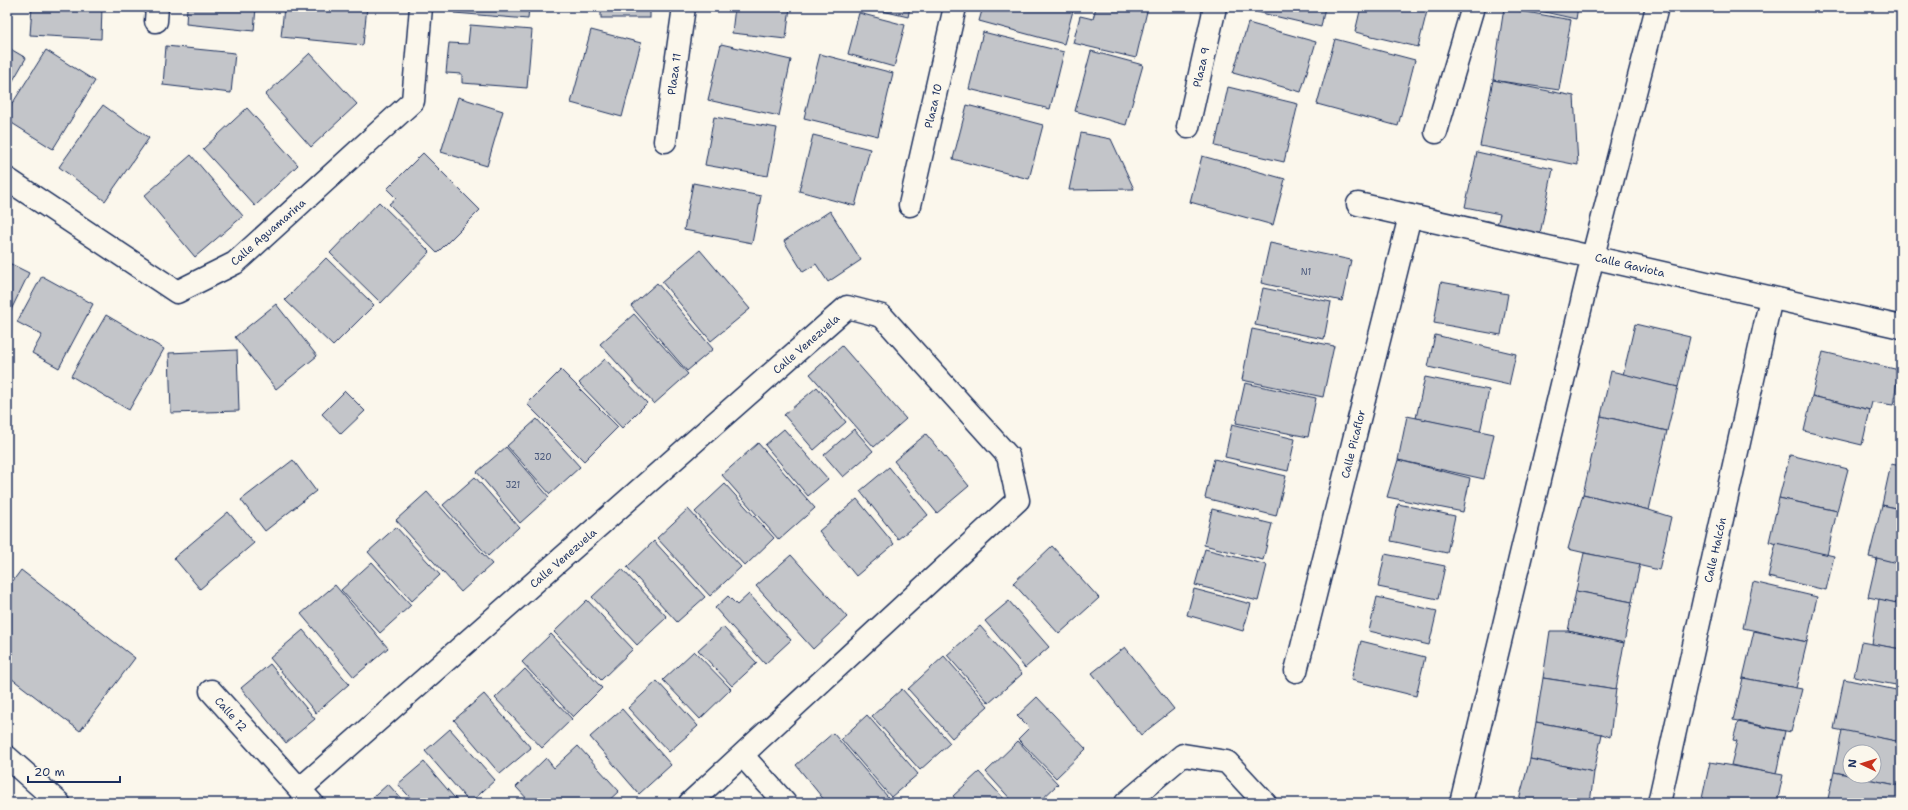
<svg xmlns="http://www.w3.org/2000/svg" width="1908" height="810" viewBox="0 0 1908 810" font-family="'Shantell Sans',sans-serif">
	<rect width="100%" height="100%" fill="#fbf7ec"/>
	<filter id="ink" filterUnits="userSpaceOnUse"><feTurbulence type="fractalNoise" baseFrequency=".025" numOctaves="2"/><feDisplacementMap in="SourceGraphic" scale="8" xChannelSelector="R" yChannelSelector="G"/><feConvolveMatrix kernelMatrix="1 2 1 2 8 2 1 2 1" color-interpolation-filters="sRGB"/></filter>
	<g filter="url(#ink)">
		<g fill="#c3c5c9" stroke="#1b2f5e">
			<path d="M7,7H9L8,20H7Z"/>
			<path d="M32,7H102L101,39L30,35Z"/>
			<path d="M187,7H256L254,31L186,24Z"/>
			<path d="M284,7H367L363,45L281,37Z"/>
			<path d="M455,7H529L528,19L454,13Z"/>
			<rect x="601" y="7" width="49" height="11"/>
			<path d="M735,7H790L786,39L732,33Z"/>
			<path d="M866,7H910L908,17Z"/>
			<path d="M983,7H1074L1064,44L979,21Z"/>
			<path d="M1096,7H1148L1136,58L1073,43L1080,16L1093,19Z"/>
			<path d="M1259,7H1325L1321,27L1257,12Z"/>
			<path d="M1361,7H1428L1418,47L1355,32Z"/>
			<path d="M1522,7H1578L1576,19Z"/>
			<path d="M1895,7H1901V15Z"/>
			<path d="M1504,8L1571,20L1559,90L1493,80Z"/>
			<path d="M859,13L905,25L894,67L848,54Z"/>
			<path d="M1248,23L1316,42L1301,92L1233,73Z"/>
			<path d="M470,25L532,30L527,88L462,83V74L446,73L449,43L468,44Z"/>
			<path d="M591,30L641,43L622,117L571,103Z"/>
			<path d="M983,32L1064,52L1050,109L969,89Z"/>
			<path d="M1335,39L1415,60L1398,126L1317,104Z"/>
			<path d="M721,44L791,60L779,116L708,100Z"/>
			<path d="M166,46L235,53L231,93L163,85Z"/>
			<path d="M7,47L26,58L7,91Z"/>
			<path d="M46,50L95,81L53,149L7,120V112Z"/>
			<path d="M1091,51L1143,65L1126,125L1075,111Z"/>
			<path d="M310,53L357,104L311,147L265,95Z"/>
			<path d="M820,54L893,73L878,136L804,118Z"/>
			<path d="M1493,80L1574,96L1578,165L1480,146Z"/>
			<path d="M1228,87L1298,104L1284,162L1215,146Z"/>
			<path d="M458,97L503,111L487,166L441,152Z"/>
			<path d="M103,105L149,138L105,201L59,167Z"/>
			<path d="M967,105L1043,125L1029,179L953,159Z"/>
			<path d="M247,108L298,165L255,206L203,149Z"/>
			<path d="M714,117L777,128L768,176L705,165Z"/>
			<path d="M1081,133L1111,139L1134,189L1069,190Z"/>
			<path d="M813,135L870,149L855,206L799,191Z"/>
			<path d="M1477,152L1553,169L1540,234L1497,225L1500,214L1465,207Z"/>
			<path d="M423,153L480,210L437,253L389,204L396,198L387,189Z"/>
			<path d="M191,155L243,216L195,257L144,196Z"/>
			<path d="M1202,156L1285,179L1273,225L1190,202Z"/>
			<path d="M693,183L761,196L752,243L684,230Z"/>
			<path d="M379,202L430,252L381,303L330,253Z"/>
			<path d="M830,211L861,260L828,282L816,264L803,272L784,241Z"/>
			<path d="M1270,243L1351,260L1342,301L1261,283Z"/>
			<path d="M700,250L750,309L711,341L662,282Z"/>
			<path d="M326,258L374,305L333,346L285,300Z"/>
			<path d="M7,262L29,273L11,310L7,308Z"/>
			<path d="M42,276L93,304L59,368L32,353L42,335L17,322Z"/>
			<path d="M1441,282L1508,294L1501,335L1434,323Z"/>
			<path d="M657,283L713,349L687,371L631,306Z"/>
			<path d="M1263,288L1331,302L1324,339L1255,325Z"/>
			<path d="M276,304L317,356L276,389L235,337Z"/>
			<path d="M634,314L688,374L654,404L600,344Z"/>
			<path d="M106,315L164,349L129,410L71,376Z"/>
			<path d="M1635,324L1690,337L1678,387L1623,375Z"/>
			<path d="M1252,329L1334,346L1323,397L1242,380Z"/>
			<path d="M1435,335L1516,354L1509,385L1428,367Z"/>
			<path d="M842,346L906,419L874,447L810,374Z"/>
			<path d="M237,350L239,411L171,413L169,353Z"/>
			<path d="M1823,352L1899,370L1893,405L1872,402L1870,410L1812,396Z"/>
			<path d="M605,359L647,403L622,428L579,383Z"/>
			<path d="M561,370L618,427L584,461L527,404Z"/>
			<path d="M1611,371L1678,387L1667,431L1601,416Z"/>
			<path d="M1425,377L1489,390L1480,432L1416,418Z"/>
			<path d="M1245,383L1316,398L1308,437L1236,423Z"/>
			<path d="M817,387L846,422L814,450L784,415Z"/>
			<path d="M345,391L365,411L341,434L322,414Z"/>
			<path d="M1812,396L1870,410L1862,445L1804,431Z"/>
			<path d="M1407,416L1494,434L1484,479L1398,460Z"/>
			<path d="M1601,416L1667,431L1649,510L1583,494Z"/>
			<path d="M537,419L580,467L550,494L507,446Z"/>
			<path d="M1232,424L1295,439L1288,471L1225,457Z"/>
			<path d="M784,429L828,479L808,496L765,445Z"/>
			<path d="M854,429L873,451L843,477L824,455Z"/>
			<path d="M926,434L969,486L937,513L894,461Z"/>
			<path d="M758,443L815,508L779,540L722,475Z"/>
			<path d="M506,447L549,497L520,523L477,472Z"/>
			<path d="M1790,455L1848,469L1837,511L1779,498Z"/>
			<path d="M1214,459L1286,476L1276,516L1205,498Z"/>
			<path d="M293,460L316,491L265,531L241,500Z"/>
			<path d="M1398,460L1470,478L1463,512L1387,497Z"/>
			<path d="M1891,464L1901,466V509L1882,505Z"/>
			<path d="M889,467L928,515L898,539L860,491Z"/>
			<path d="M475,477L519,527L488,556L443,505Z"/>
			<path d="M725,484L774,538L745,566L695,512Z"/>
			<path d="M427,492L492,564L461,592L396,520Z"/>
			<path d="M1583,494L1649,510L1671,517L1659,570L1568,549Z"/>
			<path d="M1779,498L1837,511L1827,555L1769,542Z"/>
			<path d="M857,499L894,544L856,576L819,531Z"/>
			<path d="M1398,504L1455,516L1447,553L1391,541Z"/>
			<path d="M1882,505L1901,509V564L1869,557Z"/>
			<path d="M688,509L741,567L710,596L657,538Z"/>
			<path d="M1212,509L1272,524L1263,560L1204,545Z"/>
			<path d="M228,512L254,543L200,589L174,558Z"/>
			<path d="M396,527L440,575L412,601L368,552Z"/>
			<path d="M654,541L705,597L677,622L627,567Z"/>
			<path d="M1776,543L1834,556L1826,590L1768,577Z"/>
			<path d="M1052,546L1099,598L1059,634L1013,583Z"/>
			<path d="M1205,549L1267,565L1258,601L1195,585Z"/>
			<path d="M1584,553L1640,564L1632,602L1576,591Z"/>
			<path d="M1385,554L1445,566L1438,599L1378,587Z"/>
			<path d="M791,555L847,617L813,649L756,586Z"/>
			<path d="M1877,558L1901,564V604L1868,597Z"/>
			<path d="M372,562L411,605L380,633L341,590Z"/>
			<path d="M622,569L667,617L637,645L592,597Z"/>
			<path d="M21,570L135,658L80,731L7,675V589Z"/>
			<path d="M1753,582L1817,597L1807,642L1743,628Z"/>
			<path d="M335,585L388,648L354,677L301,614Z"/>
			<path d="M1194,589L1251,604L1243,631L1187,615Z"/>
			<path d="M1576,591L1632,602L1624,643L1568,631Z"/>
			<path d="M749,594L791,640L765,664L715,608L728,596L737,605Z"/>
			<path d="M1377,597L1437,611L1429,645L1369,631Z"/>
			<path d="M1879,599L1901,604V649L1872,644Z"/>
			<path d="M587,600L633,649L601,680L554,632Z"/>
			<path d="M1009,601L1049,647L1025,668L985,621Z"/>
			<path d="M980,626L1022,674L989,703L947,655Z"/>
			<path d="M723,627L757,663L732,686L698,650Z"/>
			<path d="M303,630L349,684L316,713L270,658Z"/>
			<path d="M1550,631H1568L1624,643L1616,689L1543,678Z"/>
			<path d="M1754,631L1807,642L1796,688L1743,678Z"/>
			<path d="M551,634L602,688L573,717L522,662Z"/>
			<path d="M1361,641L1425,657L1416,696L1351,680Z"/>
			<path d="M1861,642L1901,649V686L1854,677Z"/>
			<path d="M1125,647L1174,709L1141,735L1092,673Z"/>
			<path d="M694,651L731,689L700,719L663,680Z"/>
			<path d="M944,656L988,706L952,738L908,689Z"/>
			<path d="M270,664L315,719L286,743L241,688Z"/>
			<path d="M525,669L572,719L542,748L495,698Z"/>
			<path d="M1543,678L1616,689L1610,737L1602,734L1536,722Z"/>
			<path d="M1743,678L1802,689L1791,732L1733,720Z"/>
			<path d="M1844,679L1901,691V742L1834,729Z"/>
			<path d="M657,681L698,726L669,752L628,708Z"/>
			<path d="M902,689L950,743L920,770L872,716Z"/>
			<path d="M484,694L531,748L500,774L454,720Z"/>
			<path d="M1037,697L1086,749L1056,778L1018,739L1029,728L1017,716Z"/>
			<path d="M622,709L671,765L639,794L590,737Z"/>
			<path d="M867,715L918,774L891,797L841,739Z"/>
			<path d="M1536,722L1602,734L1594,772L1530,759Z"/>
			<path d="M1738,722L1785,731L1776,774L1731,765L1737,741L1733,740Z"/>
			<path d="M450,729L495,780L470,803L425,751Z"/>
			<path d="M1842,730L1901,742V786L1853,776H1874V752H1850V775L1834,772Z"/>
			<path d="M833,733L893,803H823L825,801L796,765Z"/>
			<path d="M1018,741L1058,784L1038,803H1014L986,772Z"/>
			<path d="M578,746L619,791L606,803H531L516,787L546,758L554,768Z"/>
			<path d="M1530,759L1594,772L1590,803H1518Z"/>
			<path d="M424,762L459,803H415L398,784Z"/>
			<path d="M1710,762L1783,775L1777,803H1701Z"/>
			<path d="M979,772L1008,803H959L953,796Z"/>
			<path d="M1834,772L1901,786V803H1827Z"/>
			<path d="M388,784L405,803H367Z"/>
		</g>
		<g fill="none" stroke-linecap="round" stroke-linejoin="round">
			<defs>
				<g id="street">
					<path d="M156,21L157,7"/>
					<path d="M1188,127L1215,7"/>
					<path d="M1436,132L1473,7"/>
					<path d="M665,141L684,7"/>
					<path d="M7,179L177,292L235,263L413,101L421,7"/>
					<path d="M1358,204L1901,327"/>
					<path d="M910,205L955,7"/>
					<path d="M1296,671L1410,216"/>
					<path d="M211,691L312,803"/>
					<path d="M743,756L785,803"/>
					<path d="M300,789L847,307L882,316L1008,456L1018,500L690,803"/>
					<path d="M1126,803L1183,755L1227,762L1265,803"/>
					<path d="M1659,803L1771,298"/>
				</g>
				<g id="secondary">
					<path d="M7,757L59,803"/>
					<path d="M1461,803L1593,256L1657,7"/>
				</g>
			</defs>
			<use href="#street" stroke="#1b2f5e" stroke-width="25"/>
			<use href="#secondary" stroke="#1b2f5e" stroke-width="25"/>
			<use href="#street" stroke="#fbf7ec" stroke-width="22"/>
			<use href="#secondary" stroke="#fbf7ec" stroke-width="22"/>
		</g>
	</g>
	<g text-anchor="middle" stroke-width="3" stroke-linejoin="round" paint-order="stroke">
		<g font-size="9" fill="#455479">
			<text x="1306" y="275">N1</text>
			<text x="543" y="460">J20</text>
			<text x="513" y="488">J21</text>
		</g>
		<g font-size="11" fill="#1b2f5e" stroke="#fbf7ec">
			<text transform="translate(1201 67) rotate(-77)" y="4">Plaza 9</text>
			<text transform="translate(674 74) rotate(-82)" y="4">Plaza 11</text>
			<text transform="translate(933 106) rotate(-77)" y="4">Plaza 10</text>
			<text transform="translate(268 232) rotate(-41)" y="4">Calle Aguamarina</text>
			<text transform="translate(1630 265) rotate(13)" y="4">Calle Gaviota</text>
			<text transform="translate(806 344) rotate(-41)" y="4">Calle Venezuela</text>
			<text transform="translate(1353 444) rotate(-76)" y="4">Calle Picaflor</text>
			<text transform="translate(1715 550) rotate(-77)" y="4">Calle Halcón</text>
			<text transform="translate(563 558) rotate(-41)" y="4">Calle Venezuela</text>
			<text transform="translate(231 714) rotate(48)" y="4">Calle 12</text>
		</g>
	</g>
	<rect width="1908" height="810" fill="none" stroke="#fbf7ec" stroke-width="24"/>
	<rect x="12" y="12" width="1884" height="786" fill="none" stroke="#1b2f5e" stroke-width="1.5" filter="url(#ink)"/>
	<g transform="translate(1862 764) rotate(274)"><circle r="19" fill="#fbf7ec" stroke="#a1a7b3"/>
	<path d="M0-3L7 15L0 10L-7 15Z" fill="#c8321e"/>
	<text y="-6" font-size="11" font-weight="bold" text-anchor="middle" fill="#1b2f5e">N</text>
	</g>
	<path d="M28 776v6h92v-6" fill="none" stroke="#1b2f5e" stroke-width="2"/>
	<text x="34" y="776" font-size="12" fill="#1b2f5e" stroke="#fbf7ec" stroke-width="3" paint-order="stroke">20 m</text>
</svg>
